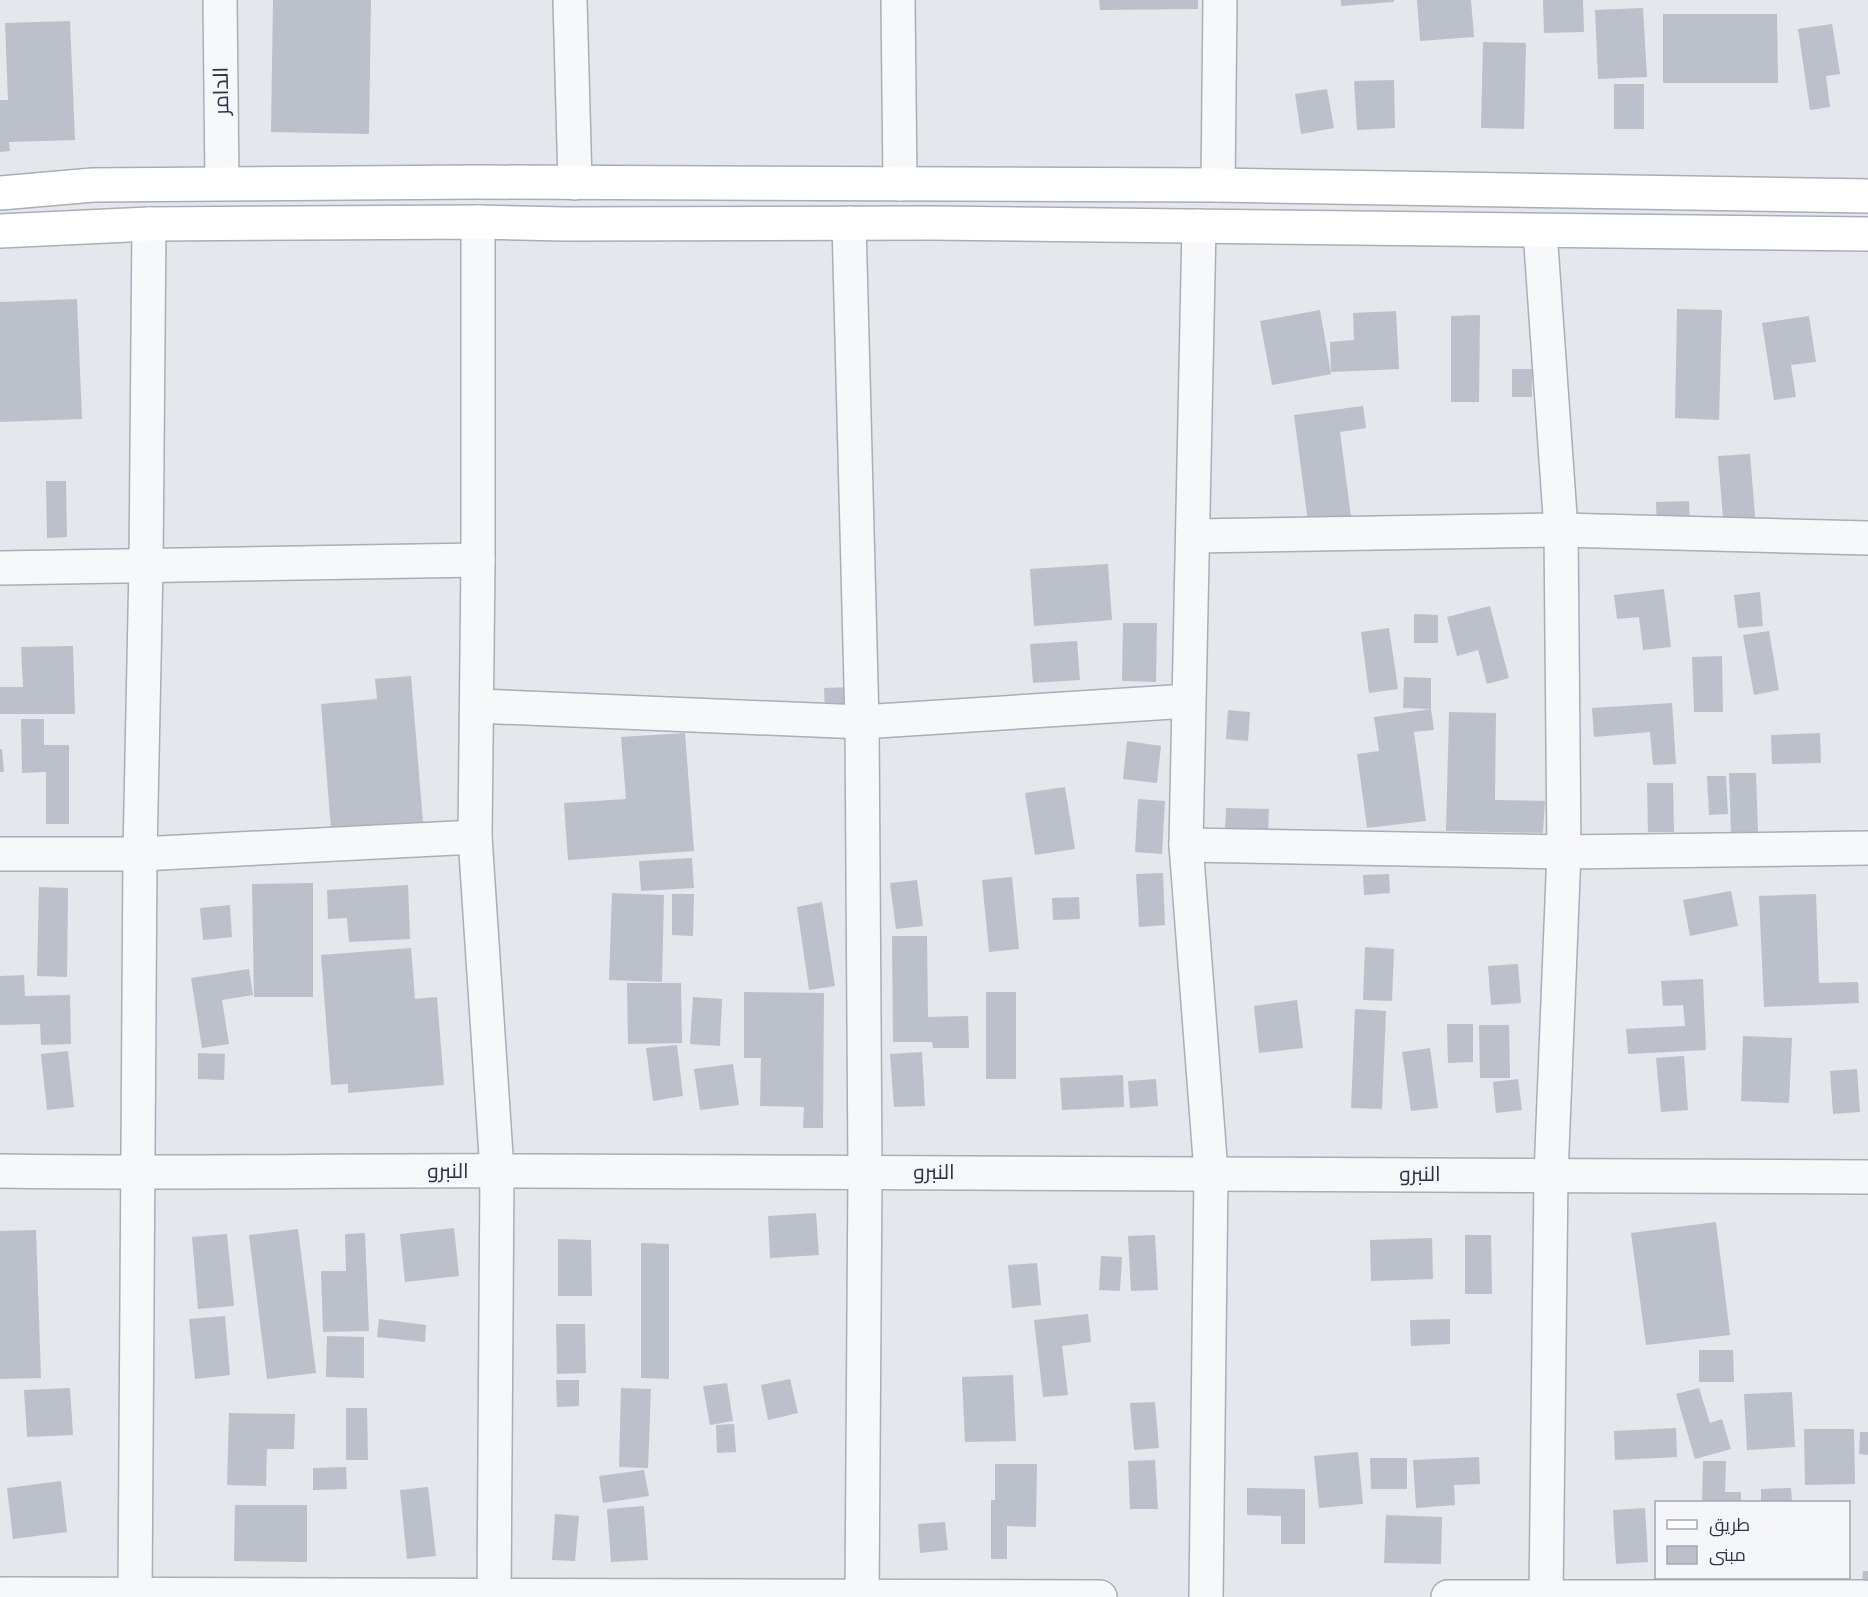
<svg xmlns="http://www.w3.org/2000/svg" width="1868" height="1597" viewBox="0 0 1868 1597" font-family="'Sofia Sans Condensed',Cairo,sans-serif">
	<rect width="100%" height="100%" fill="#e4e7ec"/>
	<g fill="#bbc0ca">
		<path d="M273,0H371L369,134L271,132Z"/>
		<path d="M1099,0H1198V9L1100,10Z"/>
		<path d="M1341,0H1394V2L1341,6Z"/>
		<path d="M1417,0H1471L1474,37L1420,41Z"/>
		<path d="M1543,0H1583L1584,32L1544,33Z"/>
		<path d="M1643,8L1647,77L1598,79L1595,10Z"/>
		<path d="M1663,14H1777L1778,83H1663Z"/>
		<path d="M70,21L75,140L9,142L10,151L0,152V100H8L5,23Z"/>
		<path d="M1832,24L1840,74L1826,76L1830,107L1810,110L1798,29Z"/>
		<path d="M1483,42L1526,43L1524,129L1481,128Z"/>
		<path d="M1394,80L1395,128L1357,130L1354,81Z"/>
		<rect x="1614" y="84" width="30" height="45"/>
		<path d="M1327,89L1334,128L1301,134L1295,94Z"/>
		<path d="M77,299L82,419L0,422V302Z"/>
		<path d="M1677,309L1722,310L1719,420L1675,418Z"/>
		<path d="M1320,310L1331,374L1272,385L1260,321Z"/>
		<path d="M1396,311L1399,369L1331,372L1330,342L1354,340L1353,313Z"/>
		<path d="M1480,315L1479,402H1451V316Z"/>
		<path d="M1809,316L1816,362L1791,365L1796,397L1774,400L1762,323Z"/>
		<rect x="1512" y="369" width="20" height="28"/>
		<path d="M1363,406L1366,428L1340,432L1352,525L1309,530L1294,415Z"/>
		<path d="M1750,454L1756,528L1724,531L1718,456Z"/>
		<path d="M46,481H66L67,537L47,538Z"/>
		<path d="M1689,501L1690,528L1657,529L1656,502Z"/>
		<path d="M1108,564L1112,620L1034,626L1030,569Z"/>
		<path d="M1664,589L1671,647L1643,650L1639,617L1617,619L1614,595Z"/>
		<path d="M1760,592L1763,626L1738,628L1734,595Z"/>
		<path d="M1490,606L1509,678L1487,684L1478,650L1457,656L1447,617Z"/>
		<path d="M1414,614L1438,615V643H1414Z"/>
		<path d="M1123,623H1157L1156,682L1122,681Z"/>
		<path d="M1389,628L1398,689L1369,693L1361,632Z"/>
		<path d="M1769,631L1779,690L1754,695L1743,635Z"/>
		<path d="M1077,641L1080,680L1033,683L1030,644Z"/>
		<path d="M73,646L75,714H0V687H23L21,647Z"/>
		<path d="M1722,656L1723,712H1694L1692,657Z"/>
		<path d="M411,676L423,822L331,829L321,704L377,699L375,679Z"/>
		<path d="M1404,677L1431,678V709L1403,708Z"/>
		<path d="M850,687V709H825L824,688Z"/>
		<path d="M1672,703L1676,764L1653,765L1650,732L1594,737L1592,708Z"/>
		<path d="M1431,709L1434,730L1414,732L1426,821L1367,828L1357,754L1379,751L1374,717Z"/>
		<path d="M1228,710L1250,712L1248,741L1226,739Z"/>
		<path d="M1449,712L1496,713L1495,800L1545,801L1543,833L1446,831Z"/>
		<path d="M21,719H44V745H69V824H46V772L22,773Z"/>
		<path d="M685,733L694,851L568,860L564,803L626,799L621,737Z"/>
		<path d="M1820,733L1821,763L1772,764L1771,735Z"/>
		<path d="M1127,741L1161,746L1157,783L1123,779Z"/>
		<path d="M0,749H2L4,772H0Z"/>
		<path d="M1729,773H1756L1758,832L1731,834Z"/>
		<path d="M1707,776H1726L1728,814L1709,815Z"/>
		<path d="M1647,783H1673L1674,832H1648Z"/>
		<path d="M1065,787L1075,849L1035,855L1025,793Z"/>
		<path d="M1138,799L1165,801L1162,854L1135,852Z"/>
		<path d="M1226,808L1269,809L1268,833L1225,832Z"/>
		<path d="M692,858L694,888L641,891L639,861Z"/>
		<path d="M1163,873L1165,925L1139,927L1136,874Z"/>
		<path d="M1389,874L1390,893L1364,895L1363,875Z"/>
		<path d="M1012,877L1019,949L989,952L982,880Z"/>
		<path d="M917,880L923,926L896,929L890,883Z"/>
		<path d="M313,883V997H254L252,884Z"/>
		<path d="M408,885L410,939L349,942L347,918L328,919L327,890Z"/>
		<path d="M39,887L68,888L67,977L37,976Z"/>
		<path d="M1731,891L1738,926L1690,936L1683,900Z"/>
		<path d="M612,893L664,895L662,982L609,980Z"/>
		<path d="M672,894H694L693,936L672,935Z"/>
		<path d="M1816,894L1819,983L1858,982L1859,1003L1764,1007L1759,896Z"/>
		<path d="M1079,897L1080,919L1053,920L1052,898Z"/>
		<path d="M822,902L835,986L809,990L797,907Z"/>
		<path d="M230,905L232,937L203,940L200,908Z"/>
		<path d="M892,936H927L928,1017L968,1016L969,1048H933L932,1042H893Z"/>
		<path d="M1365,947L1394,949L1392,1001L1363,1000Z"/>
		<path d="M411,948L415,999L437,997L444,1085L348,1093V1084L331,1085L321,955Z"/>
		<path d="M1518,964L1521,1003L1491,1005L1488,966Z"/>
		<path d="M249,969L253,995L222,1000L229,1044L202,1048L191,978Z"/>
		<path d="M24,975L25,996L70,995L71,1044L41,1045L40,1024L0,1025V976Z"/>
		<path d="M1703,979L1706,1050L1628,1054L1626,1029L1685,1026L1683,1005L1663,1006L1661,981Z"/>
		<path d="M627,983H681L682,1043L628,1044Z"/>
		<path d="M744,992L824,993L823,1128H803L804,1107L760,1106L761,1058H744Z"/>
		<rect x="986" y="992" width="30" height="87"/>
		<path d="M693,997L722,999L720,1046L690,1044Z"/>
		<path d="M1297,1000L1303,1048L1259,1053L1254,1006Z"/>
		<path d="M1355,1009L1386,1011L1382,1109L1351,1108Z"/>
		<path d="M1447,1024H1473V1062L1448,1063Z"/>
		<path d="M1479,1025H1509L1510,1078H1480Z"/>
		<path d="M1743,1036L1792,1038L1789,1103L1741,1101Z"/>
		<path d="M677,1045L683,1096L653,1101L646,1048Z"/>
		<path d="M1430,1048L1438,1108L1411,1111L1402,1052Z"/>
		<path d="M68,1051L74,1107L47,1110L41,1054Z"/>
		<path d="M922,1052L925,1106L894,1107L890,1054Z"/>
		<path d="M198,1053L225,1054L224,1080L198,1079Z"/>
		<path d="M1684,1056L1688,1110L1661,1112L1656,1058Z"/>
		<path d="M733,1064L739,1105L700,1110L694,1069Z"/>
		<path d="M1857,1069L1860,1112L1833,1114L1830,1071Z"/>
		<path d="M1123,1075L1124,1107L1062,1110L1060,1078Z"/>
		<path d="M1156,1079L1158,1106L1130,1108L1128,1081Z"/>
		<path d="M1518,1079L1522,1110L1496,1113L1493,1082Z"/>
		<path d="M816,1213L819,1255L770,1258L768,1216Z"/>
		<path d="M1716,1222L1730,1335L1646,1345L1631,1233Z"/>
		<path d="M454,1228L459,1276L405,1282L400,1234Z"/>
		<path d="M298,1229L316,1373L267,1379L249,1235Z"/>
		<path d="M36,1230L41,1378L0,1379V1231Z"/>
		<path d="M365,1233L369,1331L323,1332L321,1271H346L345,1234Z"/>
		<path d="M227,1234L234,1306L198,1309L192,1237Z"/>
		<path d="M1155,1235L1158,1290L1131,1291L1128,1236Z"/>
		<path d="M1465,1235H1491L1492,1294H1465Z"/>
		<path d="M1432,1238L1433,1279L1371,1281L1370,1240Z"/>
		<path d="M558,1239L591,1240L592,1296H558Z"/>
		<path d="M641,1243L669,1244V1379L641,1378Z"/>
		<path d="M1101,1256L1122,1257L1120,1291L1099,1290Z"/>
		<path d="M1037,1263L1041,1305L1012,1308L1008,1265Z"/>
		<path d="M1088,1314L1091,1342L1062,1346L1068,1395L1043,1397L1034,1320Z"/>
		<path d="M225,1316L230,1375L195,1379L189,1319Z"/>
		<path d="M379,1319L426,1325L425,1342L377,1337Z"/>
		<path d="M1450,1319V1344L1411,1346L1410,1320Z"/>
		<path d="M556,1324H585L586,1373L557,1374Z"/>
		<path d="M327,1336L364,1337V1378L326,1377Z"/>
		<path d="M1699,1350H1733L1734,1382H1699Z"/>
		<path d="M1013,1375L1016,1441L965,1442L962,1377Z"/>
		<path d="M790,1379L798,1413L768,1420L761,1385Z"/>
		<path d="M556,1380H579V1406L557,1407Z"/>
		<path d="M727,1383L733,1421L710,1425L703,1386Z"/>
		<path d="M70,1388L73,1435L27,1437L24,1390Z"/>
		<path d="M621,1388L651,1389L648,1468L619,1467Z"/>
		<path d="M1699,1388L1710,1423L1722,1419L1731,1449L1695,1459L1676,1394Z"/>
		<path d="M1792,1392L1795,1447L1747,1450L1744,1394Z"/>
		<path d="M1155,1402L1159,1448L1134,1450L1130,1403Z"/>
		<path d="M346,1408H367L368,1460H346Z"/>
		<path d="M229,1413L295,1414L294,1449H267L266,1486L227,1485Z"/>
		<path d="M734,1424L736,1452L717,1453L716,1425Z"/>
		<path d="M1676,1428L1677,1457L1615,1460L1614,1431Z"/>
		<path d="M1804,1429H1854L1855,1484L1805,1485Z"/>
		<path d="M1860,1432H1868V1455L1859,1454Z"/>
		<path d="M1358,1452L1363,1504L1319,1508L1314,1456Z"/>
		<path d="M1479,1457L1480,1484L1454,1485L1455,1505L1416,1508L1413,1460Z"/>
		<path d="M1370,1458H1407V1489H1371Z"/>
		<path d="M1155,1460L1158,1509H1130L1128,1461Z"/>
		<path d="M1703,1461H1726L1725,1492H1741V1502H1702Z"/>
		<path d="M995,1464H1037L1036,1527L1007,1526V1559H991V1500H995Z"/>
		<path d="M346,1467L347,1489L313,1490V1468Z"/>
		<path d="M644,1470L649,1496L603,1503L599,1476Z"/>
		<path d="M61,1481L67,1532L13,1539L7,1488Z"/>
		<path d="M428,1487L436,1556L407,1559L400,1490Z"/>
		<path d="M1247,1488L1305,1489V1544H1281V1516L1247,1515Z"/>
		<path d="M1791,1488L1792,1502H1761V1489Z"/>
		<path d="M235,1505H307V1562L234,1561Z"/>
		<path d="M644,1506L648,1560L611,1562L607,1509Z"/>
		<path d="M1645,1508L1648,1562L1616,1564L1613,1510Z"/>
		<path d="M555,1514L579,1516L575,1561L552,1560Z"/>
		<path d="M1386,1515L1442,1517L1441,1564L1384,1563Z"/>
		<path d="M945,1522L948,1550L920,1553L918,1524Z"/>
		<path d="M1863,1571H1868V1597H1861Z"/>
	</g>
	<g fill="none" stroke-linecap="round" stroke-linejoin="round">
		<defs>
			<g id="street">
				<path d="M220,0L222,183"/>
				<path d="M570,0L575,183"/>
				<path d="M898,0L900,184"/>
				<path d="M1218,185L1220,0"/>
				<path d="M478,222V560L475,837L497,1171L494,1597"/>
				<path d="M849,223L862,722L865,1172L862,1597"/>
				<path d="M1199,226L1186,845L1211,1172L1206,1597"/>
				<path d="M1540,231L1561,530L1564,852L1551,1175L1546,1597"/>
				<path d="M1193,536L1561,530L1868,538"/>
				<path d="M0,568L478,560"/>
				<path d="M477,706L862,722L1188,701"/>
				<path d="M1186,845L1564,852L1868,848"/>
				<path d="M0,854H140L475,837"/>
				<path d="M0,1171C175,1174 350,1170 526,1171C973,1173 1421,1175 1868,1177"/>
				<path d="M0,1594L1100,1597"/>
				<path d="M135,1597L140,854L146,566L149,224"/>
				<path d="M1448,1597H1864"/>
			</g>
			<g id="secondary">
				<path d="M0,193L93,185L478,182L1218,185L1868,196"/>
				<path d="M0,231L149,224L478,222L565,224L933,223L1868,234"/>
			</g>
		</defs>
		<use href="#street" stroke="#a9aeb7" stroke-width="36"/>
		<use href="#secondary" stroke="#a9aeb7" stroke-width="36"/>
		<use href="#street" stroke="#f7f8fa" stroke-width="33"/>
		<use href="#secondary" stroke="#fff" stroke-width="33"/>
	</g>
	<g text-anchor="middle" stroke-width="4.5" stroke-linejoin="round" paint-order="stroke">
		<g font-size="21" fill="#2b3445" stroke="#f4f6f9">
			<text transform="translate(221 91) rotate(-91)" y="7">الدامر</text>
			<text x="448" y="1178">النبرو</text>
			<text x="934" y="1179">النبرو</text>
			<text x="1420" y="1181">النبرو</text>
		</g>
	</g>
	<rect x="1655" y="1501" width="195" height="78" fill="#f4f6f9" stroke="#a4a8b1" stroke-width="1.5"/>
	<rect x="1667" y="1520" width="30" height="9" fill="#ffffff" stroke="#a4a8b1" stroke-width="1.5"/>
	<text x="1709" y="1531" font-size="18" fill="#2b3445">طريق</text>
	<rect x="1667" y="1546" width="30" height="18" fill="#bbc0ca" stroke="#a4a8b1" stroke-width="1.5"/>
	<text x="1709" y="1561" font-size="18" fill="#2b3445">مبنى</text>
</svg>
